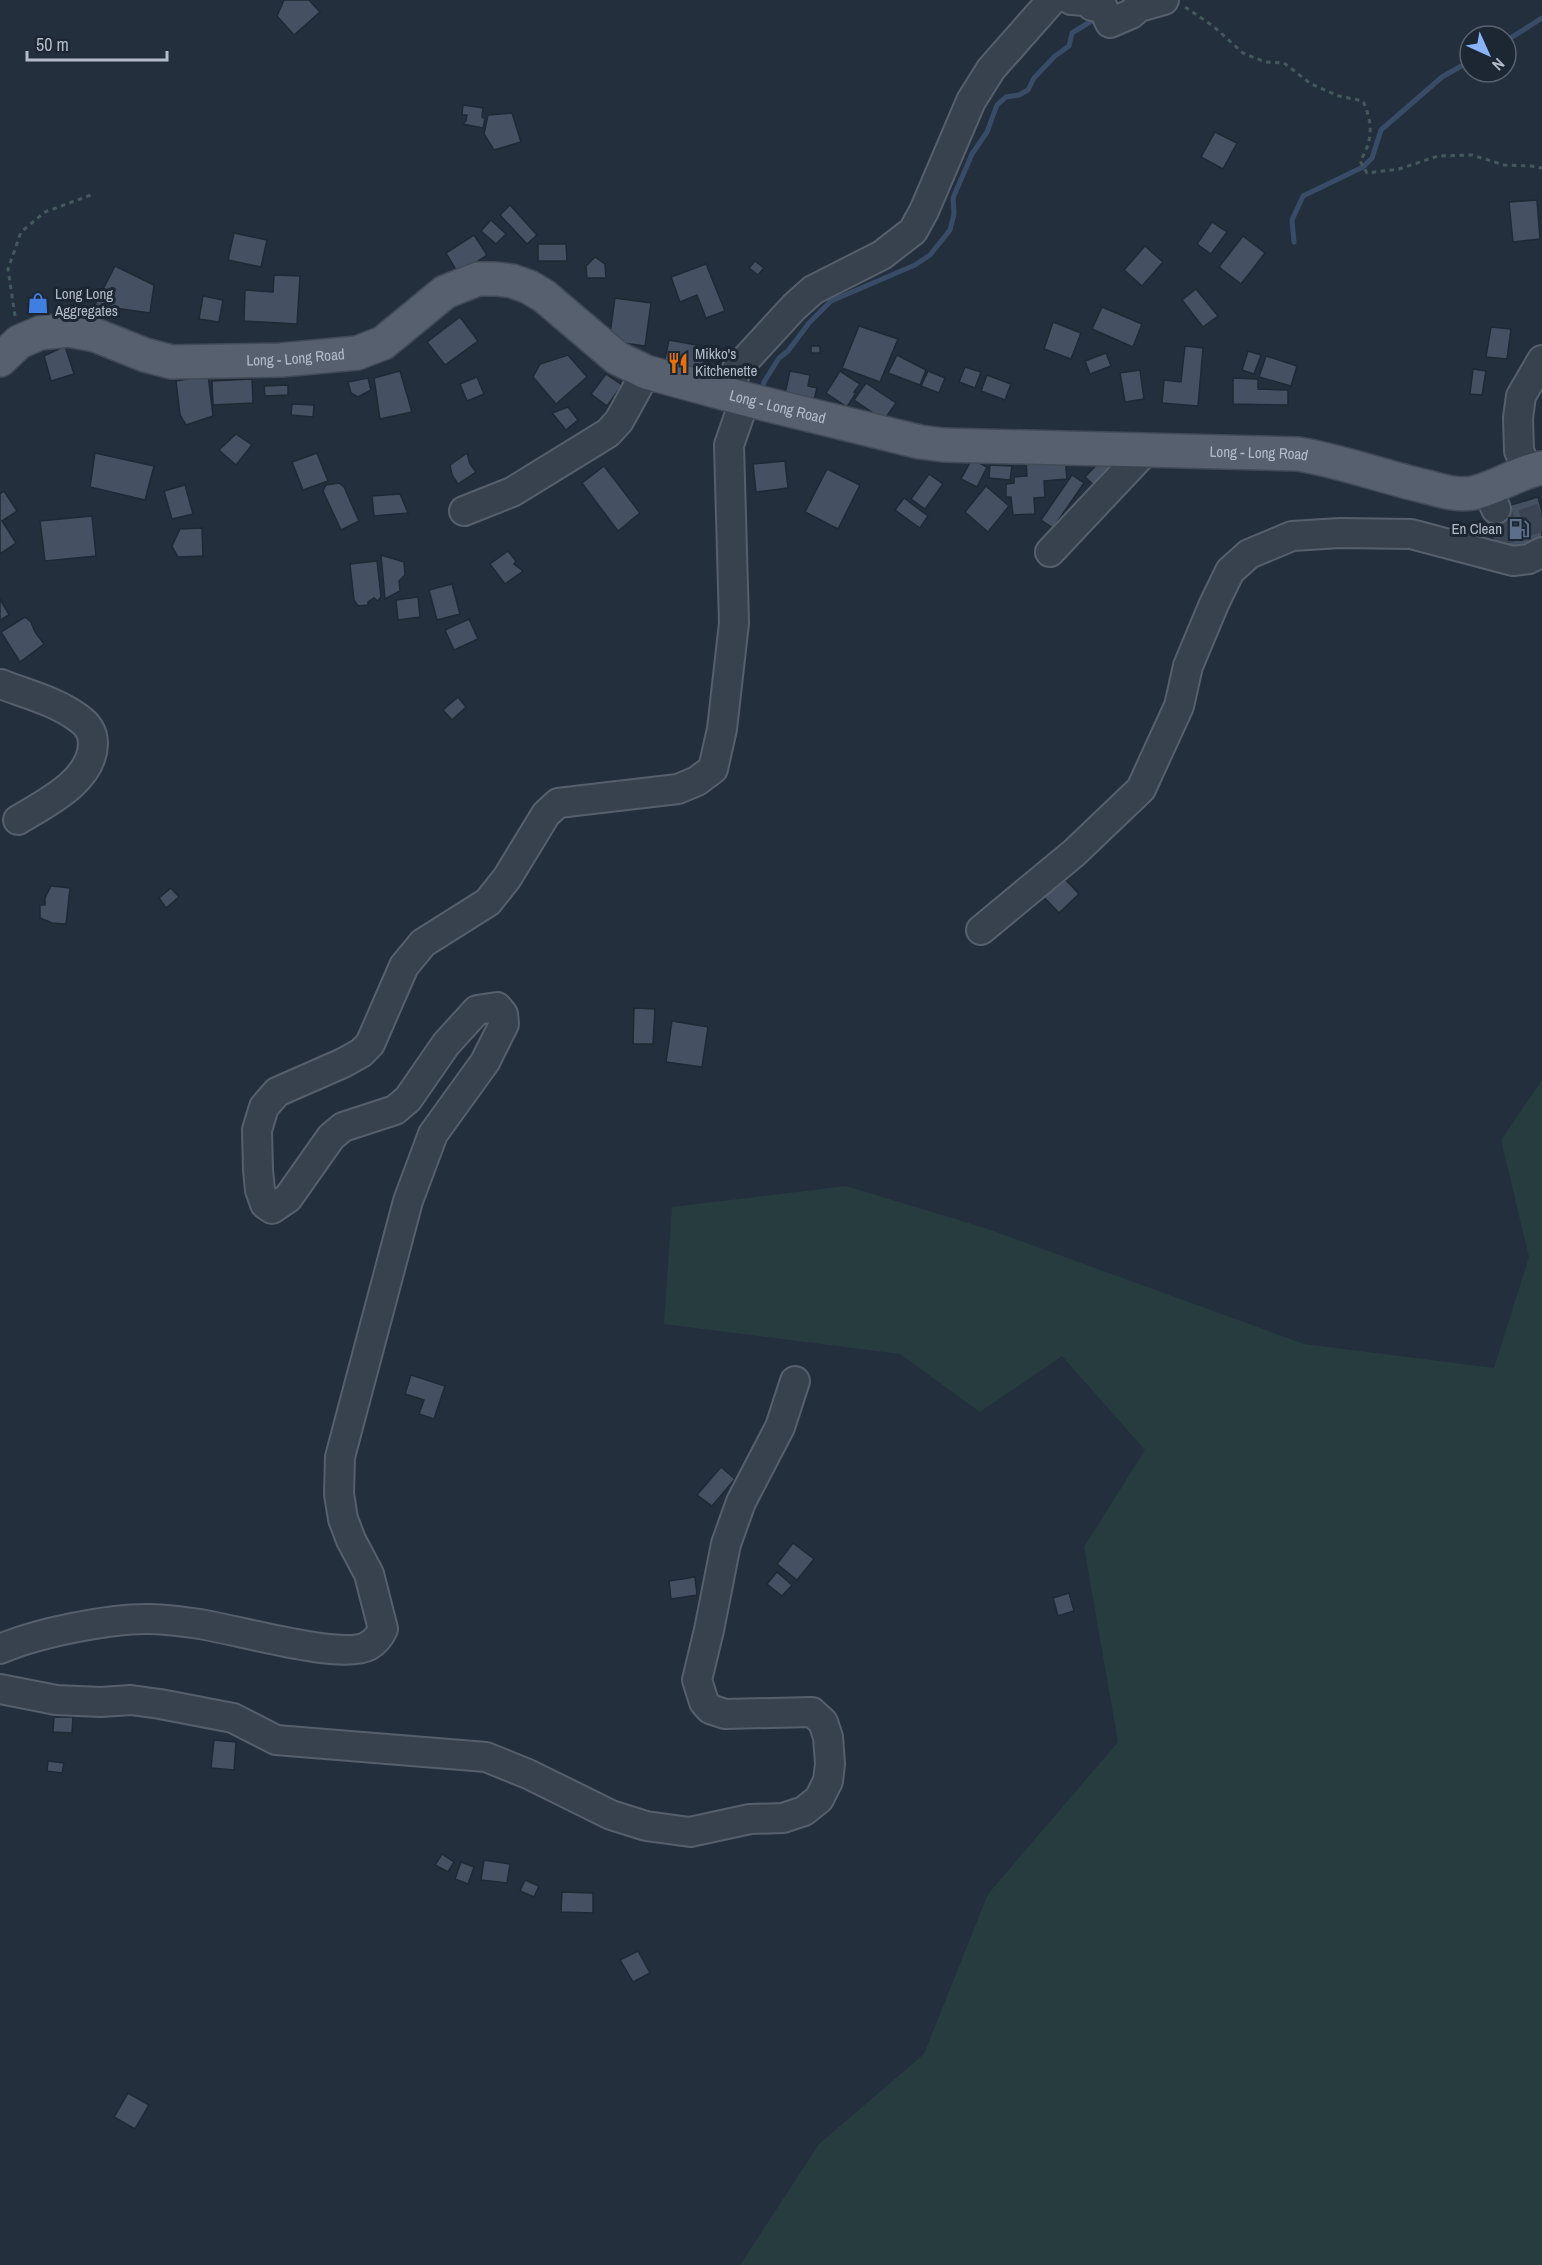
<svg xmlns="http://www.w3.org/2000/svg" width="1542" height="2265" viewBox="0 0 1542 2265" font-family="'Archivo Narrow',sans-serif">
	<rect width="100%" height="100%" fill="#242f3e"/>
	<path fill="#263c3f" d="M1542,1080V2265H740L819,2144L924,2054L988,1894L1118,1742L1084,1547L1145,1450L1062,1356L980,1412L900,1354L664,1324L672,1207L846,1186L985,1228L1304,1344L1494,1368L1529,1257L1501,1140Z"/>
	<g fill="none" stroke-linecap="round" stroke-linejoin="round">
		<g stroke="#394c67" stroke-width="5">
			<path d="M1506,41L1542,18"/>
			<path d="M1294,242L1292,220L1303,196L1363,167L1372,158L1381,130L1442,77L1470,61"/>
			<path d="M763,387L764,382L779,358L788,351L809,323L831,301L915,265L930,255L950,230L954,214L953,198L972,154L987,132L997,105L1006,97L1019,95L1028,90L1034,78L1055,56L1069,46L1072,33L1098,17"/>
		</g>
	</g>
	<g fill="#455162" stroke="#1f2835" stroke-width="1.5">
		<path d="M284,0H309L320,12L294,35L277,16Z"/>
		<path d="M463,105L483,108L482,117L485,119L483,128L463,124L466,121L467,115H462Z"/>
		<path d="M512,113L521,142L494,150L484,134L488,115Z"/>
		<path d="M1215,132L1237,143L1223,169L1201,157Z"/>
		<path d="M1537,200L1540,239L1513,242L1509,202Z"/>
		<path d="M510,205L537,235L527,244L500,215Z"/>
		<path d="M491,220L506,234L496,244L481,231Z"/>
		<path d="M1212,222L1227,232L1211,254L1197,244Z"/>
		<path d="M234,233L267,240L261,267L228,260Z"/>
		<path d="M474,235L487,255L466,269L456,270L446,253Z"/>
		<path d="M1243,236L1265,253L1241,284L1219,267Z"/>
		<path d="M538,244H566L567,261H538Z"/>
		<path d="M1145,246L1163,262L1142,286L1124,270Z"/>
		<path d="M595,257L605,264L606,278H587L586,266Z"/>
		<path d="M755,261L764,268L758,275L749,268Z"/>
		<path d="M706,264L725,311L706,318L697,295L680,302L671,277Z"/>
		<path d="M115,266L154,285L150,313L108,307L106,313L94,307Z"/>
		<path d="M274,275L300,276L297,324L244,321L245,290L273,292Z"/>
		<path d="M1196,289L1218,316L1203,327L1182,300Z"/>
		<path d="M203,296L223,300L219,322L199,319Z"/>
		<path d="M615,298L651,303L645,346L609,341Z"/>
		<path d="M1102,307L1142,324L1133,347L1092,329Z"/>
		<path d="M460,317L478,341L445,365L427,342Z"/>
		<path d="M1053,322L1081,333L1071,359L1044,349Z"/>
		<path d="M859,326L898,339L880,382L842,368Z"/>
		<path d="M1491,327L1511,329L1507,359L1486,357Z"/>
		<path d="M669,340L713,348L705,371L664,363Z"/>
		<path d="M65,346L74,374L51,381L44,356Z"/>
		<rect x="811" y="346" width="9" height="7"/>
		<path d="M1185,346L1203,348L1198,406L1162,403L1164,380L1181,382Z"/>
		<path d="M1248,351L1261,355L1254,374L1242,370Z"/>
		<path d="M1106,353L1111,366L1090,374L1085,361Z"/>
		<path d="M568,355L587,377L556,404L533,377L540,364Z"/>
		<path d="M897,355L926,370L920,385L888,373Z"/>
		<path d="M1266,356L1297,366L1291,386L1259,377Z"/>
		<path d="M965,367L981,372L975,388L959,382Z"/>
		<path d="M1473,369L1486,371L1482,395L1470,394Z"/>
		<path d="M1140,370L1144,399L1125,402L1120,373Z"/>
		<path d="M400,371L412,412L380,419L374,378Z"/>
		<path d="M790,371L810,375L808,386L817,388L813,404L784,398Z"/>
		<path d="M840,371L860,384L854,392L856,393L847,407L826,393Z"/>
		<path d="M928,371L945,378L939,393L921,386Z"/>
		<path d="M606,374L622,385L607,406L591,394Z"/>
		<path d="M208,375L213,416L186,425L180,415L176,381Z"/>
		<path d="M987,375L1011,384L1005,400L981,391Z"/>
		<path d="M477,377L484,394L467,401L460,384Z"/>
		<path d="M368,378L371,390L358,397L351,393L348,382Z"/>
		<path d="M1233,378L1258,379V389L1288,390V405L1233,404Z"/>
		<path d="M252,379L253,403L213,405L212,381Z"/>
		<path d="M866,383L896,403L884,420L854,400Z"/>
		<path d="M288,385V395L265,396L264,386Z"/>
		<path d="M292,404L314,405L313,417L291,415Z"/>
		<path d="M568,407L578,420L566,430L552,413Z"/>
		<path d="M236,434L252,445L236,465L219,450Z"/>
		<path d="M95,453L154,466L145,500L90,487Z"/>
		<path d="M317,453L328,481L303,490L292,462Z"/>
		<path d="M467,453L470,464L476,472L458,484L452,475L450,465Z"/>
		<path d="M1065,457L1067,479L1044,481L1045,497L1034,498L1035,514L1013,515L1011,497H1006V484L1014,483V477L1027,476L1026,460Z"/>
		<path d="M1103,458L1118,472L1100,491L1085,477Z"/>
		<path d="M972,459L987,467L977,487L961,479Z"/>
		<path d="M785,461L788,488L756,492L753,464Z"/>
		<path d="M990,465L1012,466L1010,480L989,478Z"/>
		<path d="M604,466L640,513L618,531L582,483Z"/>
		<path d="M827,469L860,485L838,529L805,512Z"/>
		<path d="M929,474L943,484L925,509L911,499Z"/>
		<path d="M1072,475L1084,483L1053,528L1041,520Z"/>
		<path d="M339,483L344,487L359,521L341,530L323,491L326,485Z"/>
		<path d="M185,485L193,514L172,519L164,491Z"/>
		<path d="M986,486L1009,506L988,532L965,512Z"/>
		<path d="M4,491L17,511L2,521L16,543L0,554V494Z"/>
		<path d="M400,494L408,513L374,516L372,496Z"/>
		<path d="M1538,497L1542,512V546L1504,558L1491,511Z"/>
		<path d="M904,498L928,516L920,528L895,510Z"/>
		<path d="M92,516L96,556L45,561L40,521Z"/>
		<path d="M202,528L203,556L178,557L172,546L180,529Z"/>
		<path d="M508,551L516,561L514,564L523,571L505,584L490,564Z"/>
		<path d="M381,555L404,562L405,575L399,581L400,591L385,599Z"/>
		<path d="M377,561L381,597L378,601L374,598L368,602V605L358,606L354,600L350,564Z"/>
		<path d="M452,584L460,614L437,620L429,590Z"/>
		<path d="M418,597L420,617L398,620L396,600Z"/>
		<path d="M0,599L9,615L0,620Z"/>
		<path d="M25,617L31,622L35,632L44,644L20,662L1,632Z"/>
		<path d="M469,619L478,639L454,650L445,630Z"/>
		<path d="M458,697L466,707L452,720L443,710Z"/>
		<path d="M1061,875L1079,894L1059,913L1041,894Z"/>
		<path d="M51,886L70,888L66,924L52,923L40,918V905H45V898Z"/>
		<path d="M171,888L179,897L166,908L159,898Z"/>
		<path d="M634,1008L655,1009L653,1044H633Z"/>
		<path d="M672,1021L708,1027L702,1067L666,1062Z"/>
		<path d="M411,1375L445,1386L434,1419L419,1414L424,1400L405,1394Z"/>
		<path d="M721,1467L735,1479L712,1506L697,1495Z"/>
		<path d="M793,1543L814,1559L797,1580L777,1564Z"/>
		<path d="M777,1572L792,1585L782,1596L767,1584Z"/>
		<path d="M695,1577L697,1595L671,1599L669,1581Z"/>
		<path d="M1069,1593L1074,1611L1058,1616L1053,1598Z"/>
		<path d="M54,1717H73L72,1733L53,1732Z"/>
		<path d="M214,1740L236,1742L234,1770L211,1768Z"/>
		<path d="M48,1761L64,1763L62,1773L47,1771Z"/>
		<path d="M442,1854L454,1862L448,1872L435,1865Z"/>
		<path d="M484,1860L510,1864L507,1883L481,1880Z"/>
		<path d="M461,1862L474,1867L468,1884L455,1879Z"/>
		<path d="M525,1880L539,1886L534,1897L520,1891Z"/>
		<path d="M562,1892L593,1893V1913L561,1912Z"/>
		<path d="M638,1951L650,1973L633,1982L620,1960Z"/>
		<path d="M128,2093L149,2105L135,2129L114,2117Z"/>
	</g>
	<g fill="none" stroke-linecap="round" stroke-linejoin="round">
		<path stroke="#3a4453" stroke-width="28" stroke-dasharray="28 14" stroke-linecap="butt" d="M1496,509L1505,530L1542,517"/>
		<defs>
			<g id="minor">
				<path d="M1071,0L1086,1L1092,6L1103,8L1110,23L1131,14L1139,7L1164,0"/>
				<path d="M726,393L737,369L794,307L813,290L882,255L913,231L924,211L971,101L991,69L1052,0"/>
				<path d="M1528,470L1519,451L1518,418L1521,396L1542,360"/>
				<path d="M1487,488L1496,509"/>
				<path d="M464,511L512,492L608,433L619,421L646,372"/>
				<path d="M1050,552L1146,450"/>
				<path d="M1,684C26,694 55,701 77,717C87,724 93,731 93,744C92,781 46,803 18,820"/>
				<path d="M981,930L1074,853L1141,789L1179,706L1188,666L1214,604L1230,571L1249,554L1292,536L1340,533L1411,534L1513,561L1529,559L1542,552"/>
				<path d="M0,1649C37,1633 107,1619 147,1619C162,1619 178,1621 193,1623C228,1627 340,1661 368,1646C375,1642 380,1636 383,1629L369,1574L351,1540L343,1519L339,1494L340,1457L408,1201L433,1134L485,1062L504,1024L503,1014L497,1007L477,1010L446,1044L408,1099L395,1110L343,1127L331,1137L288,1198L272,1209L265,1204L260,1190L258,1170L257,1130L264,1107L277,1092L343,1063L361,1053L370,1044L404,966L423,943L488,902L507,878L546,814L558,803L678,789L697,781L713,769L722,729L734,623L729,445L745,399"/>
				<path d="M0,1689L56,1700L101,1702L131,1700L160,1704L233,1718L276,1740L486,1757L528,1774L611,1815L646,1826L690,1832L750,1819L783,1818L804,1811L819,1799L828,1781L830,1764L828,1737L823,1722L812,1712L725,1714L710,1709L704,1702L697,1680L709,1630L726,1544L741,1502L780,1427L795,1381"/>
			</g>
			<g id="major">
				<path id="s1" d="M0,360L19,342L40,333L68,330L95,335L145,355L172,362L281,360L357,353L383,343L445,292L478,279H496L512,281L529,287L544,296L617,358L646,372L745,399L920,442L943,445L1298,454C1340,461 1381,476 1423,486C1440,490 1455,496 1473,493C1497,488 1518,472 1542,468"/>
			</g>
		</defs>
		<use href="#minor" stroke="#565f6c" stroke-width="32"/>
		<use href="#major" stroke="#414a57" stroke-width="36"/>
		<g stroke="#44595c" stroke-width="3" stroke-dasharray="4.5 4.5" stroke-linecap="butt">
			<path d="M1185,7L1213,26L1243,53L1265,62L1284,63L1311,84L1339,96L1363,101C1373,123 1373,141 1360,161L1367,173L1399,169L1438,156L1472,155L1504,165L1531,166L1542,168"/>
			<path d="M15,316L8,269L21,232L45,212L91,195"/>
		</g>
		<use href="#minor" stroke="#38414e" stroke-width="28"/>
		<use href="#major" stroke="#56606e" stroke-width="33"/>
	</g>
	<defs>
		<symbol id="shop-bare" viewBox="-9 -9 18 18"><path d="M-5-2.5h2.3a2.7 3.5 0 0 1 5.4 0H5L5.5 6h-11ZM-1.5-2.5h3a1.5 2.3 0 0 0-3 0Z" fill="#3f7fe0" stroke="#1d2633" stroke-width="2.5" paint-order="stroke"/></symbol>
		<symbol id="restaurant-bare" viewBox="-9 -9 18 18"><path d="M-5-6h1v4h1v-4h1v4h1v-4h1v5L-1.5 .5V6h-2V.5L-5-1ZM5-6V6H3V1.5H1.5Q1.5-4 5-6Z" fill="#e8710a" stroke="#1d2633" stroke-width="2.5" paint-order="stroke"/></symbol>
		<symbol id="fuel-bare" viewBox="-9 -9 18 18"><path d="M-5.5-6h7V0h2V4h1.3V-2.5L3-4.5l.8-.8L6-3V5H2.5V1h-1V6h-7ZM-4.2-4.7v3.2H.2V-4.7Z" fill="#5c6f8a" stroke="#1d2633" stroke-width="2.5" paint-order="stroke"/></symbol>
	</defs>
	<g fill-rule="evenodd">
		<use href="#shop-bare" x="23" y="288" width="30" height="30"/>
		<use href="#restaurant-bare" x="663" y="348" width="30" height="30"/>
		<use href="#fuel-bare" x="1504" y="514" width="30" height="30"/>
	</g>
	<g text-anchor="middle" stroke-width="6" stroke-linejoin="round" paint-order="stroke">
		<g font-size="15" fill="#b4bcc9" stroke="#1d2633" text-anchor="start">
			<text x="55" y="299">Long Long<tspan x="55" dy="17">Aggregates</tspan></text>
			<text x="695" y="359">Mikko's<tspan x="695" dy="17">Kitchenette</tspan></text>
			<text x="1502" y="534" text-anchor="end">En Clean</text>
		</g>
		<g font-size="15" fill="#b4bcc9" stroke="#1d2633">
			<text dy="5" stroke="none"><textPath href="#s1" startOffset="310">Long - Long Road</textPath></text>
			<text dy="5" stroke="none"><textPath href="#s1" startOffset="849">Long - Long Road</textPath></text>
			<text dy="5" stroke="none"><textPath href="#s1" startOffset="1335">Long - Long Road</textPath></text>
		</g>
	</g>
	<g transform="translate(1488 54) rotate(135)"><circle r="28" fill="#1d2633" stroke="#59626f" stroke-width="1.5"/>
	<path d="M0-4.5L10 22L0 15L-10 22Z" fill="#8ab4f8"/>
	<text y="-9" font-size="16" font-weight="bold" text-anchor="middle" fill="#b4bcc9">N</text>
	</g>
	<path d="M27 51v9h140v-9" fill="none" stroke="#b4bcc9" stroke-width="3"/>
	<text x="36" y="51" font-size="18" fill="#b4bcc9" stroke="#1d2633" stroke-width="4.5" paint-order="stroke">50 m</text>
</svg>
